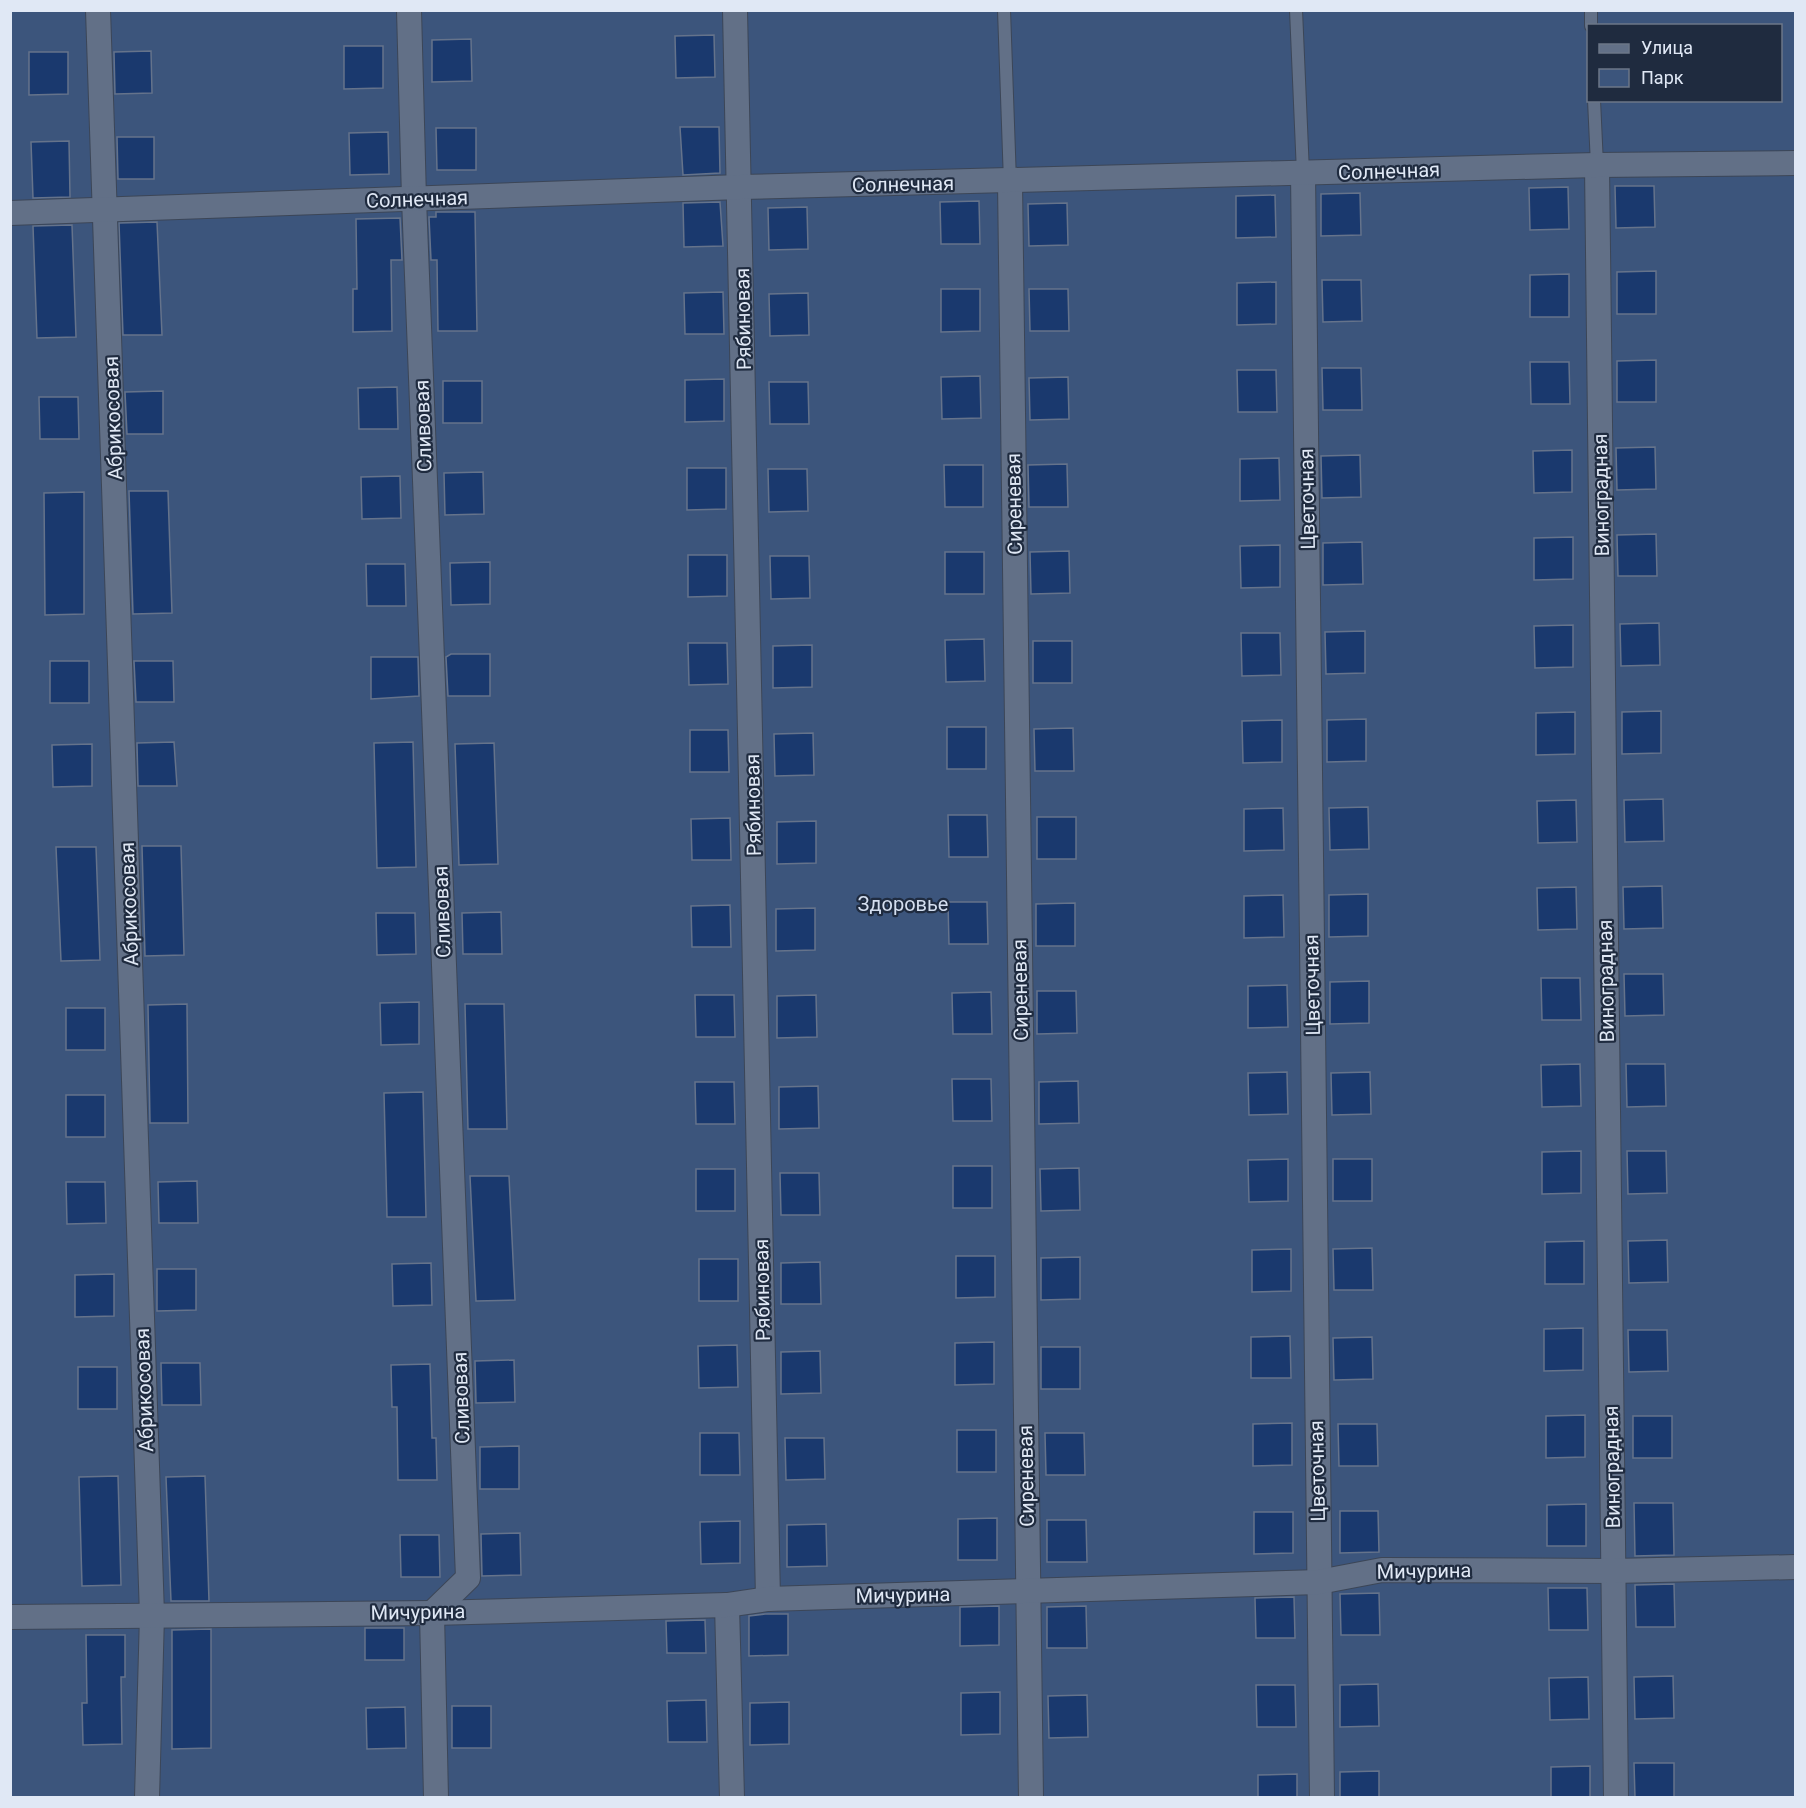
<svg xmlns="http://www.w3.org/2000/svg" width="1806" height="1808" viewBox="0 0 1806 1808" font-family="Roboto,sans-serif">
	<rect width="100%" height="100%" fill="#1f2b3f"/>
	<path fill="#3c557c" fill-rule="evenodd" d="M11,11H1795V1797H11ZM1588,26H1780V100H1588Z"/>
	<g fill="#1a396e" stroke="#65738b" stroke-width="1.5">
		<path d="M714,35L715,77L676,78L675,36Z"/>
		<path d="M471,39L472,81L432,82V40Z"/>
		<path d="M344,46H383V88L344,89Z"/>
		<path d="M151,51L152,93L115,94L114,52Z"/>
		<path d="M29,52H68V94L29,95Z"/>
		<path d="M680,127H719L720,173L683,175Z"/>
		<path d="M436,128H476V170H437Z"/>
		<path d="M388,132L389,174L350,175L349,133Z"/>
		<path d="M117,137H154V179H118Z"/>
		<path d="M69,141L70,197L33,198L31,142Z"/>
		<path d="M1615,186H1654L1655,227L1616,228Z"/>
		<path d="M1568,187L1569,229L1530,230L1529,188Z"/>
		<path d="M1360,193L1361,235L1321,236V194Z"/>
		<path d="M1275,195L1276,237L1236,238V196Z"/>
		<path d="M979,201L980,244H941L940,202Z"/>
		<path d="M720,202L723,246L684,247L683,203Z"/>
		<path d="M1067,203L1068,245L1029,246L1028,204Z"/>
		<path d="M807,207L808,249L769,250L768,208Z"/>
		<path d="M436,212H475L477,331H438L437,260H431L429,217H436Z"/>
		<path d="M400,218L402,260H391L392,331L353,332V289H357L356,219Z"/>
		<path d="M157,222L162,335H123L119,223Z"/>
		<path d="M72,225L76,337L37,338L33,226Z"/>
		<path d="M1656,271V314H1617V272Z"/>
		<path d="M1569,274V317H1530V275Z"/>
		<path d="M1322,280H1361L1362,321L1323,322Z"/>
		<path d="M1276,282V324L1237,325V283Z"/>
		<path d="M941,289H980V331L941,332Z"/>
		<path d="M1029,289H1068L1069,331H1030Z"/>
		<path d="M723,292L724,334H685L684,293Z"/>
		<path d="M808,293L809,335L770,336L769,294Z"/>
		<path d="M1656,360V402H1617V361Z"/>
		<path d="M1530,362H1569L1570,404H1531Z"/>
		<path d="M1322,368H1361L1362,410H1323Z"/>
		<path d="M1237,370H1276L1277,412H1238Z"/>
		<path d="M980,376L981,418L942,419L941,377Z"/>
		<path d="M1068,377L1069,419L1030,420L1029,378Z"/>
		<path d="M724,379V421L685,422V380Z"/>
		<rect x="443" y="381" width="39" height="42"/>
		<path d="M769,382H808L809,424H770Z"/>
		<path d="M397,387L398,429H359L358,388Z"/>
		<path d="M163,391V434H127L125,392Z"/>
		<path d="M39,397H78L79,439H40Z"/>
		<path d="M1655,447L1656,489L1617,490L1616,448Z"/>
		<path d="M1572,450V492L1534,493L1533,451Z"/>
		<path d="M1360,455L1361,497L1322,498L1321,456Z"/>
		<path d="M1279,458L1280,500L1240,501V459Z"/>
		<path d="M1067,464L1068,507H1029L1028,465Z"/>
		<path d="M944,465H983V507H945Z"/>
		<path d="M687,468H726V509L687,510Z"/>
		<path d="M768,469H807L808,511L769,512Z"/>
		<path d="M483,472L484,514L445,515L444,473Z"/>
		<path d="M400,476L401,518L362,519L361,477Z"/>
		<path d="M129,491H168L172,613L133,614Z"/>
		<path d="M84,492V614L45,615L44,493Z"/>
		<path d="M1656,534L1657,576H1618L1617,535Z"/>
		<path d="M1573,537V579L1534,580V538Z"/>
		<path d="M1362,542L1363,584L1323,585V543Z"/>
		<path d="M1280,545V587L1241,588L1240,546Z"/>
		<path d="M1069,551L1070,593L1031,594L1030,552Z"/>
		<rect x="945" y="552" width="39" height="42"/>
		<path d="M688,555H727V596L688,597Z"/>
		<path d="M770,556H809L810,598L771,599Z"/>
		<path d="M490,562V604L451,605L450,563Z"/>
		<path d="M366,564H405L406,606H367Z"/>
		<path d="M1659,623L1660,665L1621,666L1620,624Z"/>
		<path d="M1573,625V667L1535,668L1534,626Z"/>
		<path d="M1365,631V673L1326,674L1325,632Z"/>
		<path d="M1241,633H1280L1281,675L1242,676Z"/>
		<path d="M984,639L985,681L946,682L945,640Z"/>
		<rect x="1033" y="641" width="39" height="42"/>
		<path d="M688,643H727L728,684L689,685Z"/>
		<path d="M812,645V687L773,688V646Z"/>
		<path d="M451,654H490V696H448L446,657Z"/>
		<path d="M371,657H418L419,696L371,699Z"/>
		<rect x="50" y="661" width="39" height="42"/>
		<path d="M134,661H173L174,702H136Z"/>
		<path d="M1661,711V753L1622,754V712Z"/>
		<path d="M1575,712V754L1536,755V713Z"/>
		<path d="M1366,719V761L1327,762V720Z"/>
		<path d="M1282,720V762L1243,763L1242,721Z"/>
		<rect x="947" y="727" width="39" height="42"/>
		<path d="M1073,728L1074,771H1035L1034,729Z"/>
		<path d="M690,730H728L729,772H690Z"/>
		<path d="M813,733L814,775L775,776L774,734Z"/>
		<path d="M174,742L177,786H138L137,743Z"/>
		<path d="M413,742L416,867L377,868L374,743Z"/>
		<path d="M494,743L498,864L459,865L455,744Z"/>
		<path d="M92,744V786L53,787L52,745Z"/>
		<path d="M1663,799L1664,841L1625,842L1624,800Z"/>
		<path d="M1576,800L1577,842L1538,843L1537,801Z"/>
		<path d="M1368,807L1369,849L1330,850L1329,808Z"/>
		<path d="M1283,808L1284,850L1244,851V809Z"/>
		<path d="M948,815H987L988,857H949Z"/>
		<rect x="1037" y="817" width="39" height="42"/>
		<path d="M730,818L731,860H692L691,819Z"/>
		<path d="M816,821V863L777,864V822Z"/>
		<path d="M142,846H181L184,955L145,956Z"/>
		<path d="M56,847H96L100,960L61,961Z"/>
		<path d="M1662,886L1663,928L1624,929L1623,887Z"/>
		<path d="M1576,887L1577,929L1538,930L1537,888Z"/>
		<path d="M1368,894V936L1329,937V895Z"/>
		<path d="M1283,895L1284,937L1244,938V896Z"/>
		<path d="M948,902H987L988,944H949Z"/>
		<path d="M1075,903V946H1036V904Z"/>
		<path d="M730,905L731,947H692L691,906Z"/>
		<path d="M815,908V950L776,951V909Z"/>
		<path d="M501,912L502,954H463L462,913Z"/>
		<path d="M376,913H415L416,954L377,955Z"/>
		<path d="M1624,974H1663L1664,1015L1625,1016Z"/>
		<path d="M1541,978H1580L1581,1020H1542Z"/>
		<path d="M1369,981V1023L1330,1024V982Z"/>
		<path d="M1287,985L1288,1027L1248,1028V986Z"/>
		<path d="M1037,991H1076L1077,1033L1037,1034Z"/>
		<path d="M991,992L992,1034H953L952,993Z"/>
		<path d="M695,995H734L735,1037H696Z"/>
		<path d="M816,995L817,1037L777,1038V996Z"/>
		<path d="M419,1002V1044L381,1045L380,1003Z"/>
		<path d="M187,1004L188,1123H150L148,1005Z"/>
		<path d="M465,1004H504L507,1129H468Z"/>
		<rect x="66" y="1008" width="39" height="42"/>
		<path d="M1580,1064L1581,1106L1542,1107L1541,1065Z"/>
		<path d="M1626,1064H1665L1666,1106L1627,1107Z"/>
		<path d="M1287,1072L1288,1114L1249,1115L1248,1073Z"/>
		<path d="M1370,1072L1371,1114L1332,1115L1331,1073Z"/>
		<path d="M952,1079H991L992,1121H953Z"/>
		<path d="M1078,1081L1079,1123L1039,1124V1082Z"/>
		<path d="M695,1082H734L735,1124H696Z"/>
		<path d="M818,1086L819,1128L779,1129V1087Z"/>
		<path d="M423,1092L426,1217H387L384,1093Z"/>
		<rect x="66" y="1095" width="39" height="42"/>
		<path d="M1581,1151V1193L1542,1194V1152Z"/>
		<path d="M1627,1151H1666L1667,1193L1628,1194Z"/>
		<path d="M1288,1159V1201L1249,1202L1248,1160Z"/>
		<rect x="1333" y="1159" width="39" height="42"/>
		<rect x="953" y="1166" width="39" height="42"/>
		<path d="M1079,1168L1080,1210L1041,1211L1040,1169Z"/>
		<rect x="696" y="1169" width="39" height="42"/>
		<path d="M780,1173H819L820,1215H781Z"/>
		<path d="M470,1176H509L515,1300L476,1301Z"/>
		<path d="M197,1181L198,1223H159L158,1182Z"/>
		<path d="M66,1182H105L106,1223L67,1224Z"/>
		<path d="M1667,1240L1668,1282L1629,1283L1628,1241Z"/>
		<path d="M1584,1241V1284H1545V1242Z"/>
		<path d="M1372,1248L1373,1290H1334L1333,1249Z"/>
		<path d="M1291,1249V1291L1252,1292V1250Z"/>
		<path d="M956,1256H995V1297L956,1298Z"/>
		<path d="M1080,1257V1299L1041,1300V1258Z"/>
		<rect x="699" y="1259" width="39" height="42"/>
		<path d="M820,1262L821,1304H781V1263Z"/>
		<path d="M431,1263L432,1305L393,1306L392,1264Z"/>
		<path d="M157,1269H196V1310L157,1311Z"/>
		<path d="M114,1274V1316L75,1317V1275Z"/>
		<path d="M1583,1328V1370L1544,1371V1329Z"/>
		<path d="M1628,1330H1667L1668,1371L1629,1372Z"/>
		<path d="M1290,1336L1291,1378H1251V1337Z"/>
		<path d="M1372,1337L1373,1379L1334,1380L1333,1338Z"/>
		<path d="M994,1342V1384L955,1385V1343Z"/>
		<path d="M737,1345L738,1387L699,1388L698,1346Z"/>
		<rect x="1041" y="1347" width="39" height="42"/>
		<path d="M820,1351L821,1393L781,1394V1352Z"/>
		<path d="M514,1360L515,1402L476,1403L475,1361Z"/>
		<path d="M161,1363H200L201,1405H162Z"/>
		<path d="M430,1364L432,1438H436L437,1480H398L397,1407H392L391,1365Z"/>
		<rect x="78" y="1367" width="39" height="42"/>
		<path d="M1585,1415V1457L1546,1458V1416Z"/>
		<rect x="1633" y="1416" width="39" height="42"/>
		<path d="M1292,1423V1465L1253,1466V1424Z"/>
		<path d="M1338,1424H1377L1378,1466H1339Z"/>
		<rect x="957" y="1430" width="39" height="42"/>
		<path d="M700,1433H739L740,1475H700Z"/>
		<path d="M1045,1433H1084L1085,1475H1046Z"/>
		<path d="M785,1438H824L825,1479L786,1480Z"/>
		<path d="M519,1446V1489H480V1447Z"/>
		<path d="M118,1476L121,1585L82,1586L79,1477Z"/>
		<path d="M205,1476L209,1601H171L166,1477Z"/>
		<path d="M1634,1503H1673L1674,1555L1635,1556Z"/>
		<path d="M1586,1504V1546H1547V1505Z"/>
		<path d="M1340,1511H1378L1379,1552L1340,1553Z"/>
		<path d="M1254,1512H1293V1553L1254,1554Z"/>
		<path d="M997,1518V1560H958V1519Z"/>
		<path d="M1047,1520H1086L1087,1562H1047Z"/>
		<path d="M740,1521V1563L701,1564L700,1522Z"/>
		<path d="M826,1524L827,1566L787,1567V1525Z"/>
		<path d="M520,1533L521,1575L482,1576L481,1534Z"/>
		<path d="M400,1535H439L440,1577H401Z"/>
		<path d="M1674,1584L1675,1627H1636L1635,1585Z"/>
		<path d="M1548,1588H1587L1588,1630H1549Z"/>
		<path d="M1379,1593L1380,1635H1341L1340,1594Z"/>
		<path d="M1294,1597L1295,1638H1256L1255,1598Z"/>
		<path d="M999,1606V1645L960,1646V1607Z"/>
		<path d="M1086,1606L1087,1648H1047V1607Z"/>
		<path d="M765,1614H788V1655L749,1656V1616Z"/>
		<path d="M705,1620L706,1653H667L666,1621Z"/>
		<rect x="365" y="1628" width="39" height="32"/>
		<path d="M211,1629V1748L172,1749V1630Z"/>
		<path d="M86,1635H125V1677H121L122,1744L83,1745L82,1703H87Z"/>
		<path d="M1673,1676L1674,1718L1635,1719L1634,1677Z"/>
		<path d="M1588,1677L1589,1719L1550,1720L1549,1678Z"/>
		<path d="M1378,1684L1379,1726L1340,1727V1685Z"/>
		<path d="M1256,1685H1295L1296,1727H1257Z"/>
		<path d="M1000,1692V1734L961,1735V1693Z"/>
		<path d="M1087,1695L1088,1737L1049,1738L1048,1696Z"/>
		<path d="M706,1700L707,1742H668L667,1701Z"/>
		<path d="M789,1702V1744L750,1745V1703Z"/>
		<rect x="452" y="1706" width="39" height="42"/>
		<path d="M405,1707L406,1748L367,1749L366,1708Z"/>
		<path d="M1634,1763H1674V1797H1635Z"/>
		<path d="M1590,1766V1797H1551V1767Z"/>
		<path d="M1379,1771V1797H1340V1772Z"/>
		<path d="M1297,1774V1797H1258V1775Z"/>
	</g>
	<g fill="none" stroke-linecap="round" stroke-linejoin="round">
		<defs>
			<g id="service">
				<path d="M1004,10L1010,182"/>
				<path d="M1296,10L1303,173"/>
				<path d="M1591,10V26"/>
				<path d="M1594,100L1597,165"/>
			</g>
			<g id="minor">
				<path d="M98,10L152,1615L147,1798"/>
				<path d="M409,10L414,199L468,1578L432,1613L436,1798"/>
				<path d="M735,10L768,1599"/>
				<path d="M1597,165L1616,1798"/>
				<path d="M1303,173L1322,1798"/>
				<path d="M1010,182L1031,1798"/>
				<path d="M10,213L740,187L1597,165L1796,163"/>
				<path d="M727,1605L732,1798"/>
				<path d="M10,1617L432,1613L727,1605L768,1599L1319,1582L1382,1570L1613,1571L1796,1567"/>
			</g>
		</defs>
		<use href="#service" stroke="#3c4657" stroke-width="14"/>
		<use href="#minor" stroke="#3c4657" stroke-width="26"/>
		<use href="#service" stroke="#627087" stroke-width="12"/>
		<use href="#minor" stroke="#627087" stroke-width="24"/>
	</g>
	<g text-anchor="middle" stroke-width="4.5" stroke-linejoin="round" paint-order="stroke">
		<g font-size="20" fill="#e0e8f5" stroke="#1f2b3f">
			<text transform="translate(1389 171) rotate(-2)" y="7">Солнечная</text>
			<text transform="translate(903 184) rotate(-1)" y="7">Солнечная</text>
			<text transform="translate(417 199) rotate(-2)" y="7">Солнечная</text>
			<text transform="translate(743 319) rotate(-91)" y="7">Рябиновая</text>
			<text transform="translate(113 418) rotate(-92)" y="7">Абрикосовая</text>
			<text transform="translate(423 426) rotate(-92)" y="7">Сливовая</text>
			<text transform="translate(1601 495) rotate(-91)" y="7">Виноградная</text>
			<text transform="translate(1307 499) rotate(-91)" y="7">Цветочная</text>
			<text transform="translate(1014 504) rotate(-91)" y="7">Сиреневая</text>
			<text transform="translate(753 805) rotate(-91)" y="7">Рябиновая</text>
			<text transform="translate(129 904) rotate(-92)" y="7">Абрикосовая</text>
			<text transform="translate(442 912) rotate(-92)" y="7">Сливовая</text>
			<text transform="translate(1606 981) rotate(-91)" y="7">Виноградная</text>
			<text transform="translate(1312 985) rotate(-91)" y="7">Цветочная</text>
			<text transform="translate(1020 990) rotate(-91)" y="7">Сиреневая</text>
			<text transform="translate(762 1290) rotate(-91)" y="7">Рябиновая</text>
			<text transform="translate(144 1390) rotate(-92)" y="7">Абрикосовая</text>
			<text transform="translate(461 1398) rotate(-92)" y="7">Сливовая</text>
			<text transform="translate(1612 1467) rotate(-91)" y="7">Виноградная</text>
			<text transform="translate(1317 1471) rotate(-91)" y="7">Цветочная</text>
			<text transform="translate(1026 1476) rotate(-91)" y="7">Сиреневая</text>
			<text transform="translate(1424 1571) rotate(-1)" y="7">Мичурина</text>
			<text transform="translate(903 1595) rotate(-1)" y="7">Мичурина</text>
			<text transform="translate(418 1612) rotate(-1)" y="7">Мичурина</text>
		</g>
		<g font-size="20" fill="#d4deef" stroke="#1f2b3f">
			<text x="903" y="911">Здоровье</text>
		</g>
	</g>
	<rect width="1806" height="1808" fill="none" stroke="#e0e8f5" stroke-width="24"/>
	<rect x="1587" y="24" width="195" height="78" fill="#1f2b3f" stroke="#6c7788" stroke-width="1.5"/>
	<rect x="1599" y="44" width="30" height="9" fill="#627087" stroke="#6c7788" stroke-width="1.5"/>
	<text x="1641" y="54" font-size="18" fill="#e0e8f5">Улица</text>
	<rect x="1599" y="69" width="30" height="18" fill="#3c557c" stroke="#6c7788" stroke-width="1.5"/>
	<text x="1641" y="84" font-size="18" fill="#e0e8f5">Парк</text>
</svg>
